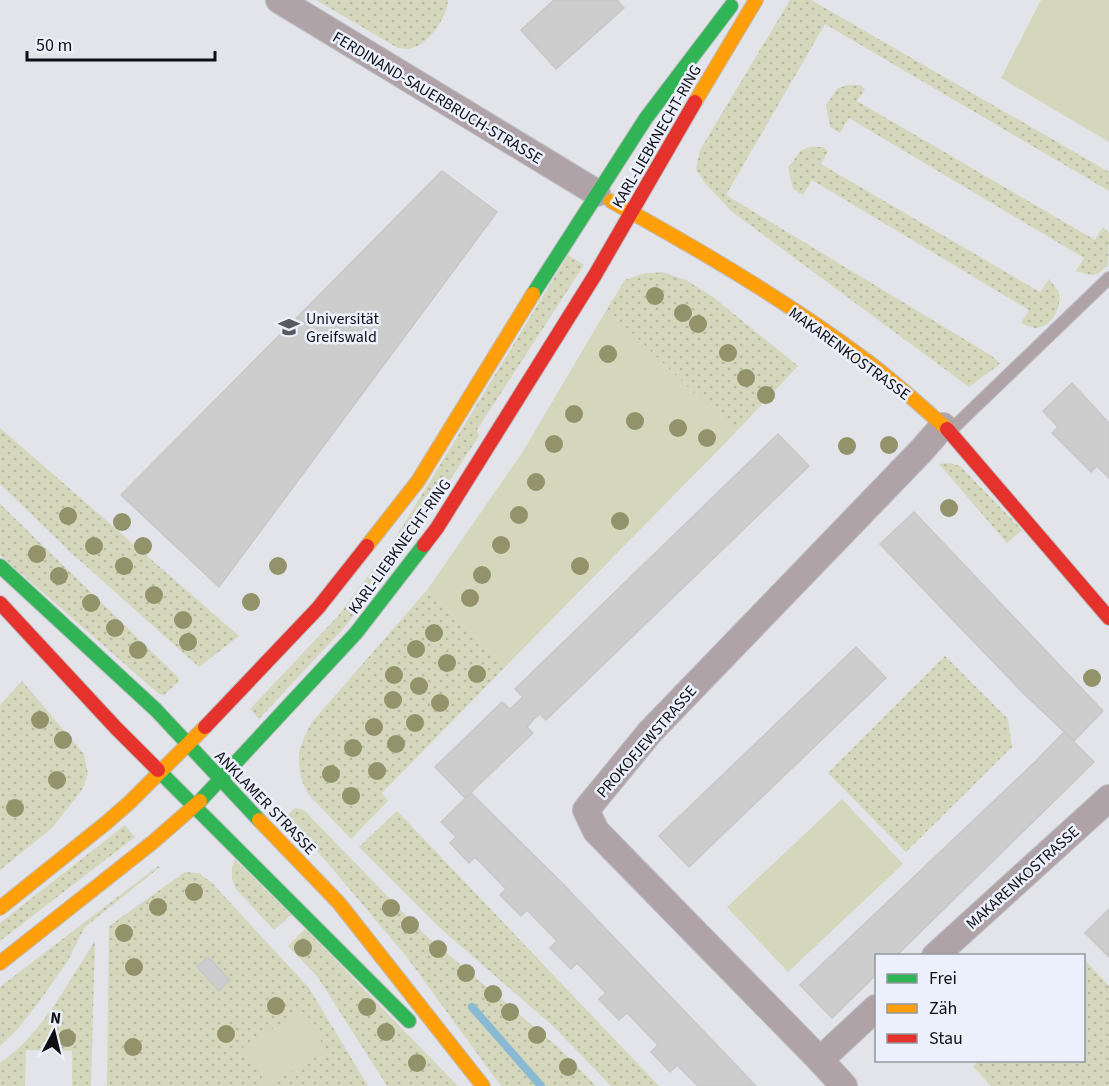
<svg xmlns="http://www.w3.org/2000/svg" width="1109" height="1086" viewBox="0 0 1109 1086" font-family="'Source Sans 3',sans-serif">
	<defs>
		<pattern id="grass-dots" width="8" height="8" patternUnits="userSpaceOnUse" patternTransform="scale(1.5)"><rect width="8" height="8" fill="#d4d7bc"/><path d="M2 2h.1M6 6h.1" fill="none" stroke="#b5b7a1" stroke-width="1.8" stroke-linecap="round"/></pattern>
	</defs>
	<rect width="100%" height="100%" fill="#e2e4ea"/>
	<g fill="url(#grass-dots)">
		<path d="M316,0H448C447,18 427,47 408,49C407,49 400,48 398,48Z"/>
		<path d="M790,0H811L1109,172V191L825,24L726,195L992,356L1000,364L969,387L731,211L704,182L696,169L700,150Z"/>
		<path d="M848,85H860L865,89L857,101L1095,240L1103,227L1109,233L1108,265C1094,278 1093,276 1076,271L1084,258L849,118L840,133L830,127L826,105L838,88Z"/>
		<path d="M811,147H823L828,151L821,164L1040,292L1049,279C1051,283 1056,287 1058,291C1064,304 1051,329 1035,328C1031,327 1025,325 1021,323L1029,310L812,180L803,195L793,189L788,168L801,150Z"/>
		<path d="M568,255L584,265L477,430L479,436L398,559L343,629L259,719L250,709L338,616L390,547Z"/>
		<path d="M662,272L686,280L713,297L798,366L735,433L607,309L625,280L642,274Z"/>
		<path d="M0,428L239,636L199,667L67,549L0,484Z"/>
		<path d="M949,463L960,466L1022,530L1007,543L939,464Z"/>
		<path d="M0,504L179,678L178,682L164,695L159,694L0,555Z"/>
		<path d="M427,590L506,666L382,793L388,801L351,839L308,794L301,778L299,765V752L304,737L312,722Z"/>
		<path d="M945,656L1008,719L1012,747L906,852L828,773Z"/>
		<path d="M22,681L84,754L88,774L82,790L52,828L0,870V705Z"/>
		<path d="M295,808L301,809L305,811L424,934L558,1047L596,1086H501L406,956L325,860L286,817Z"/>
		<path d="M397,811L659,1086H611L553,1026L440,928L359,847Z"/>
		<path d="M125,825L135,837L0,941V923Z"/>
		<path d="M234,859L291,915L274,930L236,889L232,878V869Z"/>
		<path d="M158,866L160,867L85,927L67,962L39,1002L16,1031L0,1046V987Z"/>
		<path d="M185,872L199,873L212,883L309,988L368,1086H107L109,926Z"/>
		<path d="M305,929L458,1086H387L317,976L288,946Z"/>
		<path d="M95,941L91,1086H72V1051L26,1050L25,1086H0V1063C43,1033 67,984 95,941Z"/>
		<path d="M1086,961L1109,986V1086H991L973,1066L979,1061L1084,1060V963Z"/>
	</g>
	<g fill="#d4d7bc">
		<path d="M1041,0H1109V142L1001,78Z"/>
		<path d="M607,309L735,433L506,666L427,590L522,453Z"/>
		<path d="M842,799L903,864L788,972L727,907Z"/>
		<path d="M302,1011L327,1051L267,1086L243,1047Z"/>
	</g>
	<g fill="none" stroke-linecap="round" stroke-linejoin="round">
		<path stroke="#8ab9d4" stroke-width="8" d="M472,1007L541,1086"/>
	</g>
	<g fill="#cecdce" stroke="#c8c7c8" stroke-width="1.5">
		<path d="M554,0H617L624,8L556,69L521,30Z"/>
		<path d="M442,171L497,212L219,587L121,495Z"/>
		<path d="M1072,383L1109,423V478L1097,466L1091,472L1052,433L1058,427L1043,411Z"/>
		<path d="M778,434L809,466L546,720L540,714L534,719L527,727L533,733L465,798L435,767L502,702L510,709L523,697L515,689Z"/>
		<path d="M914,512L1103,711L1074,741L1024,694L880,544Z"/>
		<path d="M856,647L886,678L689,867L659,836Z"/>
		<path d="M1064,732L1094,762L896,956H876V975L832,1018L800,985L1036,761Z"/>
		<path d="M471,793L562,883L756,1086H698L677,1065L670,1072L651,1052L658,1045L627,1013L619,1020L599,999L606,993L577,963L571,969L550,948L557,941L527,910L521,916L500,895L506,889L475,857L469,863L450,843L456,837L441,822Z"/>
		<path d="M1109,909V957L1085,933Z"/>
		<path d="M208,957L230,980L219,991L197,967Z"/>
	</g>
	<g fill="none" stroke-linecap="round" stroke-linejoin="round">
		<defs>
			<path id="lane" d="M950,431L1109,278"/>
			<g id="street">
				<path d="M279,0L597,193"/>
				<path d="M935,956L1109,798"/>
				<path d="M820,1060L876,1008"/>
				<path d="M844,1086L820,1060L596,831L586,810L650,732L921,451L943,426"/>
			</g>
			<g id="fast">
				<path d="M533,294L646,118L731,6"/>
				<path d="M0,566L156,710L259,820"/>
				<path d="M158,770L409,1021"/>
				<path d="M200,801L356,633L424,545"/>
			</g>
			<g id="slow">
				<path d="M695,102L756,0"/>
				<path d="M611,201C698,249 787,301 867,361C895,382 921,406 947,429"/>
				<path d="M367,546L418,481L533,294"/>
				<path d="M259,820L339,903L483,1086"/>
				<path d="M0,908L106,823L130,802L205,727"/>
				<path d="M0,963L153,842L200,801"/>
			</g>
			<g id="jam">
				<path d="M947,429L1109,618"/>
				<path d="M424,545L437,528L595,275L695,102"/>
				<path d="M0,603L116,728L158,770"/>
				<path d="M205,727L318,608L367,546"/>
			</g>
		</defs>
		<use href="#lane" stroke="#bdbec2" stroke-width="14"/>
		<use href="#street" stroke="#bdbec2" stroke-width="28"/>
		<use href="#fast" stroke="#bdbec2" stroke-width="16"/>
		<use href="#slow" stroke="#bdbec2" stroke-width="16"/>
		<use href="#jam" stroke="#bdbec2" stroke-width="16"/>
		<use href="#lane" stroke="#afa3a8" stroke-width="12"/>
		<use href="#street" stroke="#afa3a8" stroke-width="26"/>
		<use href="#fast" stroke="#30b455" stroke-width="14"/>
		<use href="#slow" stroke="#ff9f0a" stroke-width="14"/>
		<use href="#jam" stroke="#e5322d" stroke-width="14"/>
	</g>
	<g fill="#92936a">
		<circle cx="655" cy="296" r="9"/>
		<circle cx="683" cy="313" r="9"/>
		<circle cx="698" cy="324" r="9"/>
		<circle cx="728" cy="353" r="9"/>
		<circle cx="608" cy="354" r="9"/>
		<circle cx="746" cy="378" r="9"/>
		<circle cx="766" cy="395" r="9"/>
		<circle cx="574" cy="414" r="9"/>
		<circle cx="635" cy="421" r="9"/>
		<circle cx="678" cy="428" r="9"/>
		<circle cx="707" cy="438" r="9"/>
		<circle cx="554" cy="444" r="9"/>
		<circle cx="889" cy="445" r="9"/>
		<circle cx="847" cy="446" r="9"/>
		<circle cx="536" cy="482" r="9"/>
		<circle cx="949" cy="508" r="9"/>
		<circle cx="519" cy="515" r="9"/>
		<circle cx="68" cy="516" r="9"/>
		<circle cx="620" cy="521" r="9"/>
		<circle cx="122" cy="522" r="9"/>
		<circle cx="501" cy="545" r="9"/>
		<circle cx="94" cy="546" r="9"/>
		<circle cx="143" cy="546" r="9"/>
		<circle cx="37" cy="554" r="9"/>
		<circle cx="124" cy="566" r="9"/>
		<circle cx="278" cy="566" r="9"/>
		<circle cx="580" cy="566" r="9"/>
		<circle cx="482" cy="575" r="9"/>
		<circle cx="59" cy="576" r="9"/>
		<circle cx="154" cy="595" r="9"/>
		<circle cx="470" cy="598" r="9"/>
		<circle cx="251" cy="602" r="9"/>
		<circle cx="91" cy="603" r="9"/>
		<circle cx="183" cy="620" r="9"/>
		<circle cx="115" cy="628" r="9"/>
		<circle cx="434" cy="633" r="9"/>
		<circle cx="188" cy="642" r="9"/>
		<circle cx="416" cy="649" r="9"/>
		<circle cx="138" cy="650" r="9"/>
		<circle cx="447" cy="663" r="9"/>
		<circle cx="477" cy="674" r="9"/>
		<circle cx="394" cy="675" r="9"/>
		<circle cx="1092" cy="678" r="9"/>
		<circle cx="419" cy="686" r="9"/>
		<circle cx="393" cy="700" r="9"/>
		<circle cx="440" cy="703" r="9"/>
		<circle cx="40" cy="720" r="9"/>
		<circle cx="415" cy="723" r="9"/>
		<circle cx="374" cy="727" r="9"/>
		<circle cx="63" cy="740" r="9"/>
		<circle cx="396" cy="744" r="9"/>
		<circle cx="353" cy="748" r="9"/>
		<circle cx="377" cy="771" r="9"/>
		<circle cx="331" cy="774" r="9"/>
		<circle cx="57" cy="780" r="9"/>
		<circle cx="351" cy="796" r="9"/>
		<circle cx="15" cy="808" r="9"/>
		<circle cx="194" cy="892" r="9"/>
		<circle cx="158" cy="907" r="9"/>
		<circle cx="391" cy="908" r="9"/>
		<circle cx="410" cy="925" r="9"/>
		<circle cx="124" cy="933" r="9"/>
		<circle cx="303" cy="948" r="9"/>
		<circle cx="438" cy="949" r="9"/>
		<circle cx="134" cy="967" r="9"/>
		<circle cx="466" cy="973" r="9"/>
		<circle cx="493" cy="994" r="9"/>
		<circle cx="276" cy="1006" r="9"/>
		<circle cx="367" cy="1007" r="9"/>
		<circle cx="510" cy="1012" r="9"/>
		<circle cx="386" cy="1032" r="9"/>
		<circle cx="226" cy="1034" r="9"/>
		<circle cx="537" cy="1035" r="9"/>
		<circle cx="67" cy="1038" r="9"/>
		<circle cx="133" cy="1047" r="9"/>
		<circle cx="417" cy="1063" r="9"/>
		<circle cx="568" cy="1067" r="9"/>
	</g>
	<defs>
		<symbol id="university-bare" viewBox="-9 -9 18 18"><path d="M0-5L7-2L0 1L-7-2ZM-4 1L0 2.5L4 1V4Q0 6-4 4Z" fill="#585a5e" stroke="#ecf0fc" stroke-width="2.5" paint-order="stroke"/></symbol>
	</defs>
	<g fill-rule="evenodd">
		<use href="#university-bare" x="274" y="312" width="30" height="30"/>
	</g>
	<g text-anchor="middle" stroke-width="5" stroke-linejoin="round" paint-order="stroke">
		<g font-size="16" fill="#0e0f13" stroke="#ecf0fc">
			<text transform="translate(438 97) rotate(31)" y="6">FERDINAND-SAUERBRUCH-STRASSE</text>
			<text transform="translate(656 136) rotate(-60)" y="6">KARL-LIEBKNECHT-RING</text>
			<text transform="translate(850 353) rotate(36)" y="6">MAKARENKOSTRASSE</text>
			<text transform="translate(399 546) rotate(-54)" y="6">KARL-LIEBKNECHT-RING</text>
			<text transform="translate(646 741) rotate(-49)" y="6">PROKOFJEWSTRASSE</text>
			<text transform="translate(266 802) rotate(46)" y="6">ANKLAMER STRASSE</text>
			<text transform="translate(1022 877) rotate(-42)" y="6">MAKARENKOSTRASSE</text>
		</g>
		<g font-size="16" fill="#0e0f13" stroke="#ecf0fc" text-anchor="start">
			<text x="306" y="324">Universität<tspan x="306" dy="18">Greifswald</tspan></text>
		</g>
	</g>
	<rect x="875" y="954" width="210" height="108" fill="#ecf0fc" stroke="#93969f" stroke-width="1.5"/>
	<rect x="887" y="974" width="30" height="9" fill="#30b455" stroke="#93969f" stroke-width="1.5"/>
	<text x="929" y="984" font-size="18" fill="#0e0f13">Frei</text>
	<rect x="887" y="1004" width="30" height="9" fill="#ff9f0a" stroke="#93969f" stroke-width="1.5"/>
	<text x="929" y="1014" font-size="18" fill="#0e0f13">Zäh</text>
	<rect x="887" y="1034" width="30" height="9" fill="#e5322d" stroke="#93969f" stroke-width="1.5"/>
	<text x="929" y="1044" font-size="18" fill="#0e0f13">Stau</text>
	<g transform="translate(54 1032) rotate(7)" stroke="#ecf0fc" stroke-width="4.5" paint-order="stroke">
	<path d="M0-4.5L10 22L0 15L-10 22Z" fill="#0e0f13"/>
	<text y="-9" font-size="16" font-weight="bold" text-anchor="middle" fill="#0e0f13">N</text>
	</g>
	<path d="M27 51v9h188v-9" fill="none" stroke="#0e0f13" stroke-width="3"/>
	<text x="36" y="51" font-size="18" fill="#0e0f13" stroke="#ecf0fc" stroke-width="4.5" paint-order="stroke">50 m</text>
</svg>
